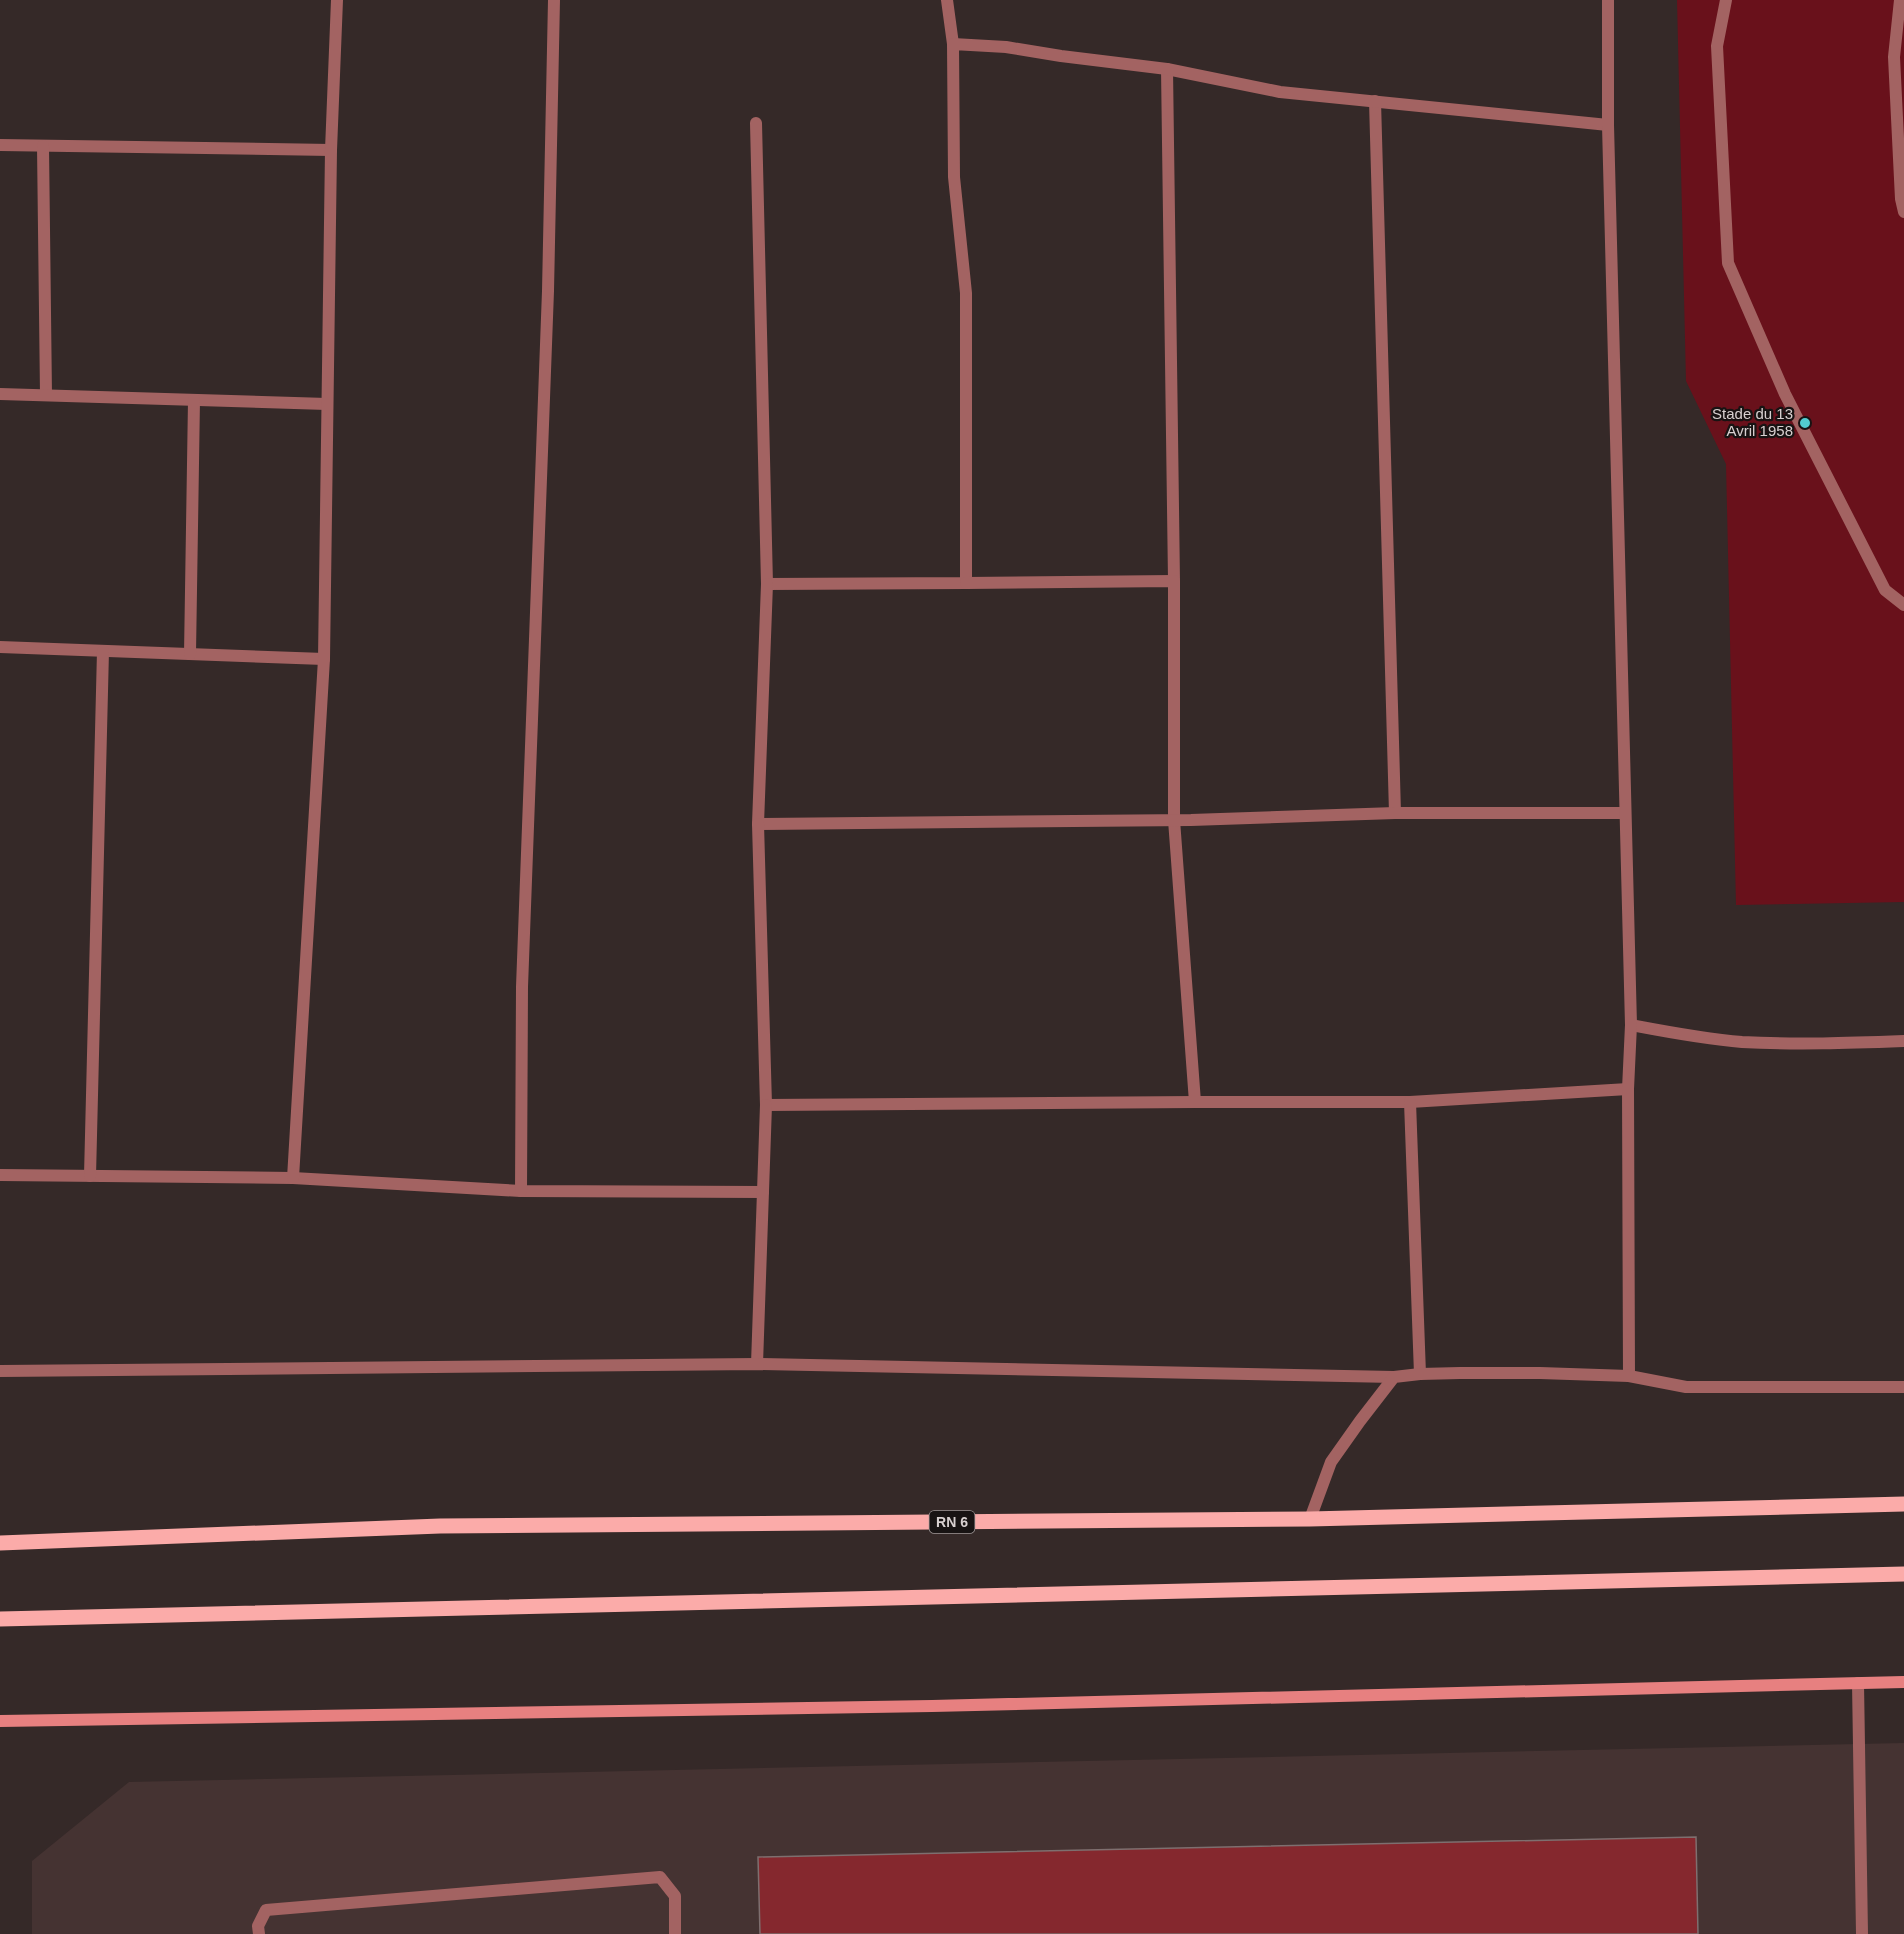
<svg xmlns="http://www.w3.org/2000/svg" width="1904" height="1934" viewBox="0 0 1904 1934" font-family="Helvetica,sans-serif">
	<rect width="100%" height="100%" fill="#352928"/>
	<path fill="#453332" d="M1904,1743V1934H32V1861L129,1782Z"/>
	<path fill="#69111b" d="M1677,0H1904V902L1736,905L1726,464L1686,381Z"/>
	<path fill="#85282e" stroke="#7e6f6f" stroke-width="1.5" d="M1696,1837L1698,1934H760L758,1857Z"/>
	<g fill="none" stroke-linecap="round" stroke-linejoin="round">
		<g stroke="#a36362" stroke-width="12">
			<path d="M1726,0L1717,46L1728,263L1785,394L1885,590L1904,605"/>
			<path d="M1900,0L1894,57L1901,199L1904,212"/>
			<path d="M1631,1025C1668,1032 1704,1039 1742,1042C1796,1045 1850,1043 1904,1041"/>
			<path d="M1858,1683L1862,1934"/>
			<path d="M259,1934L258,1926L266,1910L660,1877L675,1896V1934"/>
		</g>
		<g stroke="#a36362" stroke-width="12">
			<path d="M947,0L953,44"/>
			<path d="M1167,69L1174,581"/>
			<path d="M1375,101L1395,813"/>
			<path d="M756,123L767,584L966,583V293L954,177L953,44L1006,47L1061,56L1167,69L1280,92L1608,125"/>
			<path d="M0,145L331,150"/>
			<path d="M43,146L46,395"/>
			<path d="M0,394L327,404"/>
			<path d="M966,583L1174,581V820L1195,1102"/>
			<path d="M767,584L758,824L1191,820L1395,813H1624"/>
			<path d="M0,647L324,659"/>
			<path d="M190,654L194,400"/>
			<path d="M758,824L766,1105L1195,1102H1410L1628,1089"/>
			<path d="M1410,1102L1420,1374"/>
			<path d="M0,1175L293,1178L521,1191L763,1192"/>
			<path d="M90,1176L103,651"/>
			<path d="M293,1178L324,659L331,150L337,0"/>
			<path d="M521,1191L522,987L548,291L554,0"/>
			<path d="M757,1364L766,1105"/>
			<path d="M0,1371L757,1364L1394,1377"/>
		</g>
		<g stroke="#a36362" stroke-width="12">
			<path d="M1608,0V125L1631,1025L1628,1089L1629,1376"/>
			<path d="M1310,1519L1331,1462L1360,1421L1394,1377L1420,1374L1460,1373H1540L1629,1376L1686,1387H1904"/>
		</g>
		<path stroke="#e78080" stroke-width="12" d="M0,1721L932,1706L1904,1682"/>
		<g stroke="#fbaba9" stroke-width="15">
			<path d="M0,1543L440,1526L1310,1519L1904,1504"/>
			<path d="M0,1619L1904,1574"/>
		</g>
	</g>
	<circle fill="#52cdd0" stroke="#181313" stroke-width="2" cx="1805" cy="423" r="6"/>
	<g text-anchor="middle" stroke-width="4.5" stroke-linejoin="round" paint-order="stroke">
		<rect fill="#181313" stroke="#9e9797" stroke-width="1.5" x="929.5" y="1511" width="45" height="22" rx="4.5"/>
		<g font-size="14" font-weight="bold" fill="#d8d0d0">
			<text x="952" y="1527">RN 6</text>
		</g>
		<g font-size="15" fill="#d8d0d0" stroke="#181313" text-anchor="end">
			<text x="1793" y="419">Stade du 13<tspan x="1793" dy="17">Avril 1958</tspan></text>
		</g>
	</g>
</svg>
